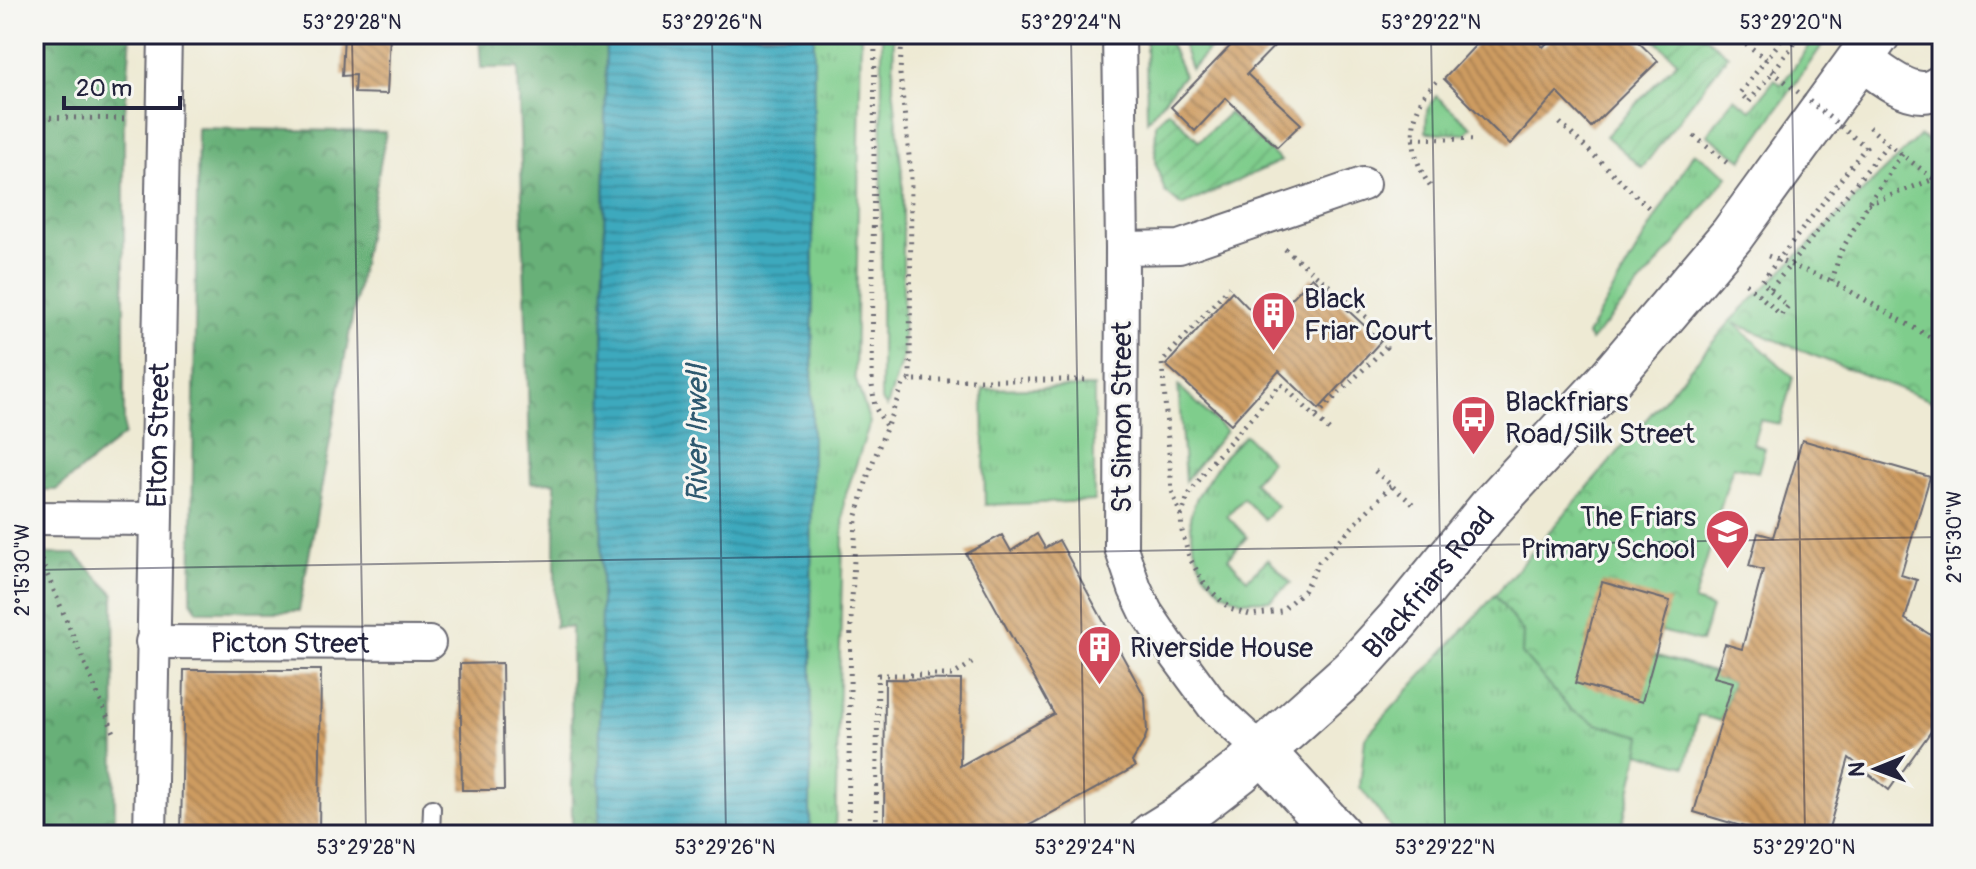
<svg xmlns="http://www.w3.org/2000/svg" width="1976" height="869" viewBox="0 0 1976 869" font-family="Pangolin,sans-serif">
	<defs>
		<pattern id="grass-tufts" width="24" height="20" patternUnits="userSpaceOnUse" patternTransform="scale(2)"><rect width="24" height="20" fill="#7fcd8c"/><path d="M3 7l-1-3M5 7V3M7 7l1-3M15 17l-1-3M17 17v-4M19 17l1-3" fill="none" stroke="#6db07a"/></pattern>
		<pattern id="forest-crowns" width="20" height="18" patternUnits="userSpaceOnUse" patternTransform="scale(2)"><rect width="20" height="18" fill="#67b078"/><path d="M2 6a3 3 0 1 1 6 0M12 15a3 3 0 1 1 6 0" fill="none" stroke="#548f64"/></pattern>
		<pattern id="park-crowns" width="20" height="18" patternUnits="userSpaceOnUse" patternTransform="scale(2)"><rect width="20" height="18" fill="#7fcd8c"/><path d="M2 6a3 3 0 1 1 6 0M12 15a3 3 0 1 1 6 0" fill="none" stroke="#6db07a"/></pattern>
		<pattern id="garden-furrows" width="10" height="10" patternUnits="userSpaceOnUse" patternTransform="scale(2)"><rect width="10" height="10" fill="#7fcd8c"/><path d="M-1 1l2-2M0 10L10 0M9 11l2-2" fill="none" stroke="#6db07a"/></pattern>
		<pattern id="water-rules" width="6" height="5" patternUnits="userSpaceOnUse" patternTransform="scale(2)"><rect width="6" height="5" fill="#3da9bd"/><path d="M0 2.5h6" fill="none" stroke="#33899b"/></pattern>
		<pattern id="building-back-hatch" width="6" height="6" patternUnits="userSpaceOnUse" patternTransform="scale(2)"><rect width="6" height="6" fill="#cd9b60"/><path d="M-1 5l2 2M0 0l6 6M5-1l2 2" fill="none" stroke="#a67e50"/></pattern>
	</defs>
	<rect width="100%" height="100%" fill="#f6f6f2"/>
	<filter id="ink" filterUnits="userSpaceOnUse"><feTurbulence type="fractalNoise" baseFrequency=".0125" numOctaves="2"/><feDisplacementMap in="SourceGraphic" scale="16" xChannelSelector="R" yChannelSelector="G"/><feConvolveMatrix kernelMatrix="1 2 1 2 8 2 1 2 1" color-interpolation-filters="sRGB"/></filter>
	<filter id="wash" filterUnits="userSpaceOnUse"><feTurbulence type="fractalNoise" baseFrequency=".006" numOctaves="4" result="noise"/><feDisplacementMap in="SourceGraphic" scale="32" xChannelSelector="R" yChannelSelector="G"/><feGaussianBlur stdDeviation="1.8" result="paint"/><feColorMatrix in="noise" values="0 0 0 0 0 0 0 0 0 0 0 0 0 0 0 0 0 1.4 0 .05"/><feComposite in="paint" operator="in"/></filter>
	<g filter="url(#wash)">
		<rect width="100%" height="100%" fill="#eeead4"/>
		<g fill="url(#grass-tufts)" stroke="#507864" stroke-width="2">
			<path d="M814,34H861L855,377L870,423L844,500L835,835H810Z"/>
			<path d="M882,34H894L893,85L903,183V356L887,407L881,400Z"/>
			<path d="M1146,34H1169V42L1184,75L1147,121Z"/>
			<path d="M1181,34H1224L1191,69L1182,43Z"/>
			<path d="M1818,34H1830L1742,160L1707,135L1734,98L1751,110L1775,79L1781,85Z"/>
			<path d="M1436,96L1472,127L1465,134L1426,132L1427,110Z"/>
			<path d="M1694,152L1728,176L1672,247L1591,341L1587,335Z"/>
			<path d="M1178,385L1226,431L1185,481L1178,384Z"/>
			<path d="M1094,387V501L985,505L983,389Z"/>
			<path d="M1245,435L1271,461L1253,482L1277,506L1264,519L1243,498L1227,516L1247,537L1228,558L1247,579L1268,559L1291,583L1270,600L1242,601L1222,592L1203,571L1193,544L1190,517L1197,497L1224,456Z"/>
			<path d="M1495,595L1523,633L1597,724L1643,736L1621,830L1613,835H1396L1360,787L1365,738Z"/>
		</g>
		<g fill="url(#forest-crowns)" stroke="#44695a" stroke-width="2">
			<path d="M34,34H131L124,125V435L56,490H34Z"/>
			<path d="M479,34H606L599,835H572L571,627H555V482L531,483L518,68H481Z"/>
			<path d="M198,128L386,132L299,611H198L191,601Z"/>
			<path d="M34,554H75L114,594L115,835H34Z"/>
		</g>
		<path fill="url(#park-crowns)" stroke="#507864" stroke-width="2" d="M1919,136L1942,147V405L1810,354L1734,323L1793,377L1780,424L1760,420L1753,444L1765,448L1758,472L1733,466L1713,532L1722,535L1717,549L1710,548L1694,602L1712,608L1701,642L1661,631L1654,655L1716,673L1715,677L1733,682L1721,721L1698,715L1686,766L1639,753L1642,736L1597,724L1571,710L1522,654L1523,632L1495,595L1731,321Z"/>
		<g fill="url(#garden-furrows)" stroke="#507864" stroke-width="2">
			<path d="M1649,34H1702L1728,55L1642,168L1606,136L1677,61Z"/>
			<path d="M1169,111L1199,141L1229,113L1281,161L1182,206L1165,192L1155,162L1156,123Z"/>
		</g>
		<path fill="url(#water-rules)" stroke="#30667c" stroke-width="2" d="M606,34H814L810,835H599Z"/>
		<g id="blocks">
			<g fill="url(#building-back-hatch)">
				<path d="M344,34H390L387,94L354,93L355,75L342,76Z"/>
				<path d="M1242,34H1286L1247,74L1301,124L1277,147L1226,98L1195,131L1171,107Z"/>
				<path d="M1486,34H1530L1543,47L1556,34H1630L1658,61L1591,127L1557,92L1510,145L1444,79Z"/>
				<path d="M1312,277L1381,341L1319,409L1279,371L1231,424L1166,365L1232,291L1266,326Z"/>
				<path d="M1802,440L1930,477L1901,575L1917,580L1905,619L1942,642V716L1889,790L1849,758L1827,835H1771L1694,812L1733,682L1714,677L1725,644L1742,649L1763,570L1749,566L1758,533L1773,537Z"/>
				<path d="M1037,534L1045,548L1059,540L1145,697L1147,732L1144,741L1132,762L1135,767L1012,835H884L885,679L961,680L960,766L1054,714L966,554L1002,535L1011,551Z"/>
				<path d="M1602,582L1670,601L1642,702L1575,683Z"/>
				<path d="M502,663L504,790H462L460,664Z"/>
				<path d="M184,670H321L319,835H181Z"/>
			</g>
		</g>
	</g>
	<g filter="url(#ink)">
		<use href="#blocks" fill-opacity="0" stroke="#696871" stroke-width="2"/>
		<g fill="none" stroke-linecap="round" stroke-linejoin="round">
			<defs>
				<path id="service" d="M431,835L432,808"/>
				<g id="minor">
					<path d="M1119,34L1122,248L1121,548L1135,589L1146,612L1167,643L1214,707L1263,752"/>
					<path d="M1122,248L1179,247L1363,184"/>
					<path d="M34,518L155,519"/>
					<path id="s1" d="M152,642L429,643"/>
					<path id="s2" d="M150,835L165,34"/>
				</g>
				<path id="tertiary" d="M1861,59C1878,72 1907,97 1930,91C1934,90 1938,87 1942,85"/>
				<g id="primary">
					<path d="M1263,752L1339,835"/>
					<path id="s3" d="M1152,835L1181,817L1239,772L1352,671L1399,619L1491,507L1608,381L1732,235L1878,34"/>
				</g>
			</defs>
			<use href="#service" stroke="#696871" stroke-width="20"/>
			<use href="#minor" stroke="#696871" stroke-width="36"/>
			<use href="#tertiary" stroke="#696871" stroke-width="44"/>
			<use href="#primary" stroke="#696871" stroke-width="48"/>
			<g stroke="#696871" stroke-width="5" stroke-dasharray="2 6" stroke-linecap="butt">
				<path d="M875,34L872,385L875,407L886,426"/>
				<path d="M902,34L900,74L911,174L910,380"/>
				<path d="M1733,34L1766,59"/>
				<path d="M1786,34L1740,93L1749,102L1802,34"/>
				<path d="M34,117L129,119"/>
				<path d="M1560,123L1651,210"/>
				<path d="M1869,127L1888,144L1934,179"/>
				<path d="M1694,136L1731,166"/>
				<path d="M1414,138L1476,140"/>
				<path d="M1902,154L1868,204L1840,253L1832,281L1942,344"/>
				<path d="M1861,177L1888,144"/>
				<path d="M1430,186C1413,161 1407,130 1421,101C1424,94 1432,87 1437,81"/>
				<path d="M1868,204L1934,179L1942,181"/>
				<path d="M1285,249L1384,332L1386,347L1316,416"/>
				<path d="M1768,256L1832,281"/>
				<path d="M1746,283L1781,315L1788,306L1770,290"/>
				<path d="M1329,430L1281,384L1211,463L1188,496L1181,517L1182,531L1189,557L1205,585L1230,609L1250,615L1281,611L1304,590L1319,562L1392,485"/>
				<path d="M1375,471L1415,506"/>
				<path d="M1181,516L1172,491L1162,362L1229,287"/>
				<path d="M38,553L115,735"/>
				<path d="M848,835L851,620L856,519L869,472L903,385L910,380H1086"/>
				<path d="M876,835L878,675H953L972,663"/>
			</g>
			<use href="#service" stroke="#fff" stroke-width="16"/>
			<use href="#minor" stroke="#fff" stroke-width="32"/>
			<use href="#tertiary" stroke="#fff" stroke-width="40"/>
			<use href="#primary" stroke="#fff" stroke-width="44"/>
			<path stroke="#696871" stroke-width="5" stroke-dasharray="2 6" stroke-linecap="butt" d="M1772,71L1866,147L1762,281L1770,290L1861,177"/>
		</g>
	</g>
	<path fill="none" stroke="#22223b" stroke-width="2" stroke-opacity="0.45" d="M352,34L366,835M712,34L726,835M1071,34L1085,835M1431,34L1445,835M1791,34L1805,835M34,570L1942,537"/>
	<defs>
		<symbol id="building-pin" viewBox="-11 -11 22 30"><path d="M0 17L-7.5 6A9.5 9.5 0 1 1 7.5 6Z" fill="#d1495b" stroke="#f6f6f2"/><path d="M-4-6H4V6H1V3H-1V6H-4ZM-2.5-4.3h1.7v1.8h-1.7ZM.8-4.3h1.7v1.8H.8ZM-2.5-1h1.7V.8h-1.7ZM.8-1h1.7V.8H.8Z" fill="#fff"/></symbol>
		<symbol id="bus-pin" viewBox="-11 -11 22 30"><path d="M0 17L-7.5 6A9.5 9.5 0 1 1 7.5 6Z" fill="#d1495b" stroke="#f6f6f2"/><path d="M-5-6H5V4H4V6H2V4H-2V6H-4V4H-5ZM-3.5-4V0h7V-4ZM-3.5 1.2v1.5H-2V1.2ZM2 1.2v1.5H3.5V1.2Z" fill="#fff"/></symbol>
		<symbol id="school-pin" viewBox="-11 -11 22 30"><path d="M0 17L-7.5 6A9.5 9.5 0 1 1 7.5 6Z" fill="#d1495b" stroke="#f6f6f2"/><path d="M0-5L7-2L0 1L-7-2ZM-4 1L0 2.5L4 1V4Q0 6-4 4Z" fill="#fff"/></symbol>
	</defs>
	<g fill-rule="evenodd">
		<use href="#building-pin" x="1248" y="288" width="51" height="69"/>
		<use href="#bus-pin" x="1448" y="392" width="51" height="69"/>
		<use href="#school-pin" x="1702" y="506" width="51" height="69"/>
		<use href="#building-pin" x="1074" y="622" width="51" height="69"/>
	</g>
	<g text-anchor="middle" stroke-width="6" stroke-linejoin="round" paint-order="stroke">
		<g font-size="28" fill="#22223b" stroke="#f6f6f2" text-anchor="start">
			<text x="1304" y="308">Black<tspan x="1304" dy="32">Friar Court</tspan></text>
			<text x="1505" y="411">Blackfriars<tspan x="1505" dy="32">Road/Silk Street</tspan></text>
			<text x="1696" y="526" text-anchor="end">The Friars<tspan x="1696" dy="32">Primary School</tspan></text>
			<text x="1130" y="657">Riverside House</text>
		</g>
		<g font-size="28" fill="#22223b" stroke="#f6f6f2">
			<text transform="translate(1121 417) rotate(-90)" y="10">St Simon Street</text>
			<text dy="10" stroke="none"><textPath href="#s2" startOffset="400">Elton Street</textPath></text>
			<text dy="10" stroke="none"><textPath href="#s3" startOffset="376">Blackfriars Road</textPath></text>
			<text dy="10" stroke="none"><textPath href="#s1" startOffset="138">Picton Street</textPath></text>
		</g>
		<g font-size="30" font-style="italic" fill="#2d586f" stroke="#f6f6f2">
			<text transform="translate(697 434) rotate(-90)" y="10">River Irwell</text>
		</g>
	</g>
	<rect width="1976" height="869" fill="none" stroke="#f6f6f2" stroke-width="88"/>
	<g transform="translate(1876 769) rotate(269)" stroke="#f6f6f2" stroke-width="6" paint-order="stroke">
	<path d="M0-6L14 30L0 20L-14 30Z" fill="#22223b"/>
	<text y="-12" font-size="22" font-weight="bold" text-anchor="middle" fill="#22223b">N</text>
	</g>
	<path d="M64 96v12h116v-12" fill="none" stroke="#22223b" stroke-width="4"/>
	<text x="76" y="96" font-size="24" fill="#22223b" stroke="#f6f6f2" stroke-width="6" paint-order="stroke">20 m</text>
	<rect x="44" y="44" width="1888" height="781" fill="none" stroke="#22223b" stroke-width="3"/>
	<g font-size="20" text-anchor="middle" fill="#22223b">
		<text x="352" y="29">53°29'28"N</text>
		<text x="712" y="29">53°29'26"N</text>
		<text x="1071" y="29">53°29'24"N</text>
		<text x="1431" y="29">53°29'22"N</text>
		<text x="1791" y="29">53°29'20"N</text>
		<text transform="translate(1954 537) rotate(-90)" y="7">2°15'30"W</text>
		<text transform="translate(22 570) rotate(-90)" y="7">2°15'30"W</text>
		<text x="366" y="854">53°29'28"N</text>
		<text x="725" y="854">53°29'26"N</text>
		<text x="1085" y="854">53°29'24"N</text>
		<text x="1445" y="854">53°29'22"N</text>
		<text x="1804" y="854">53°29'20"N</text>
	</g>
</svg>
